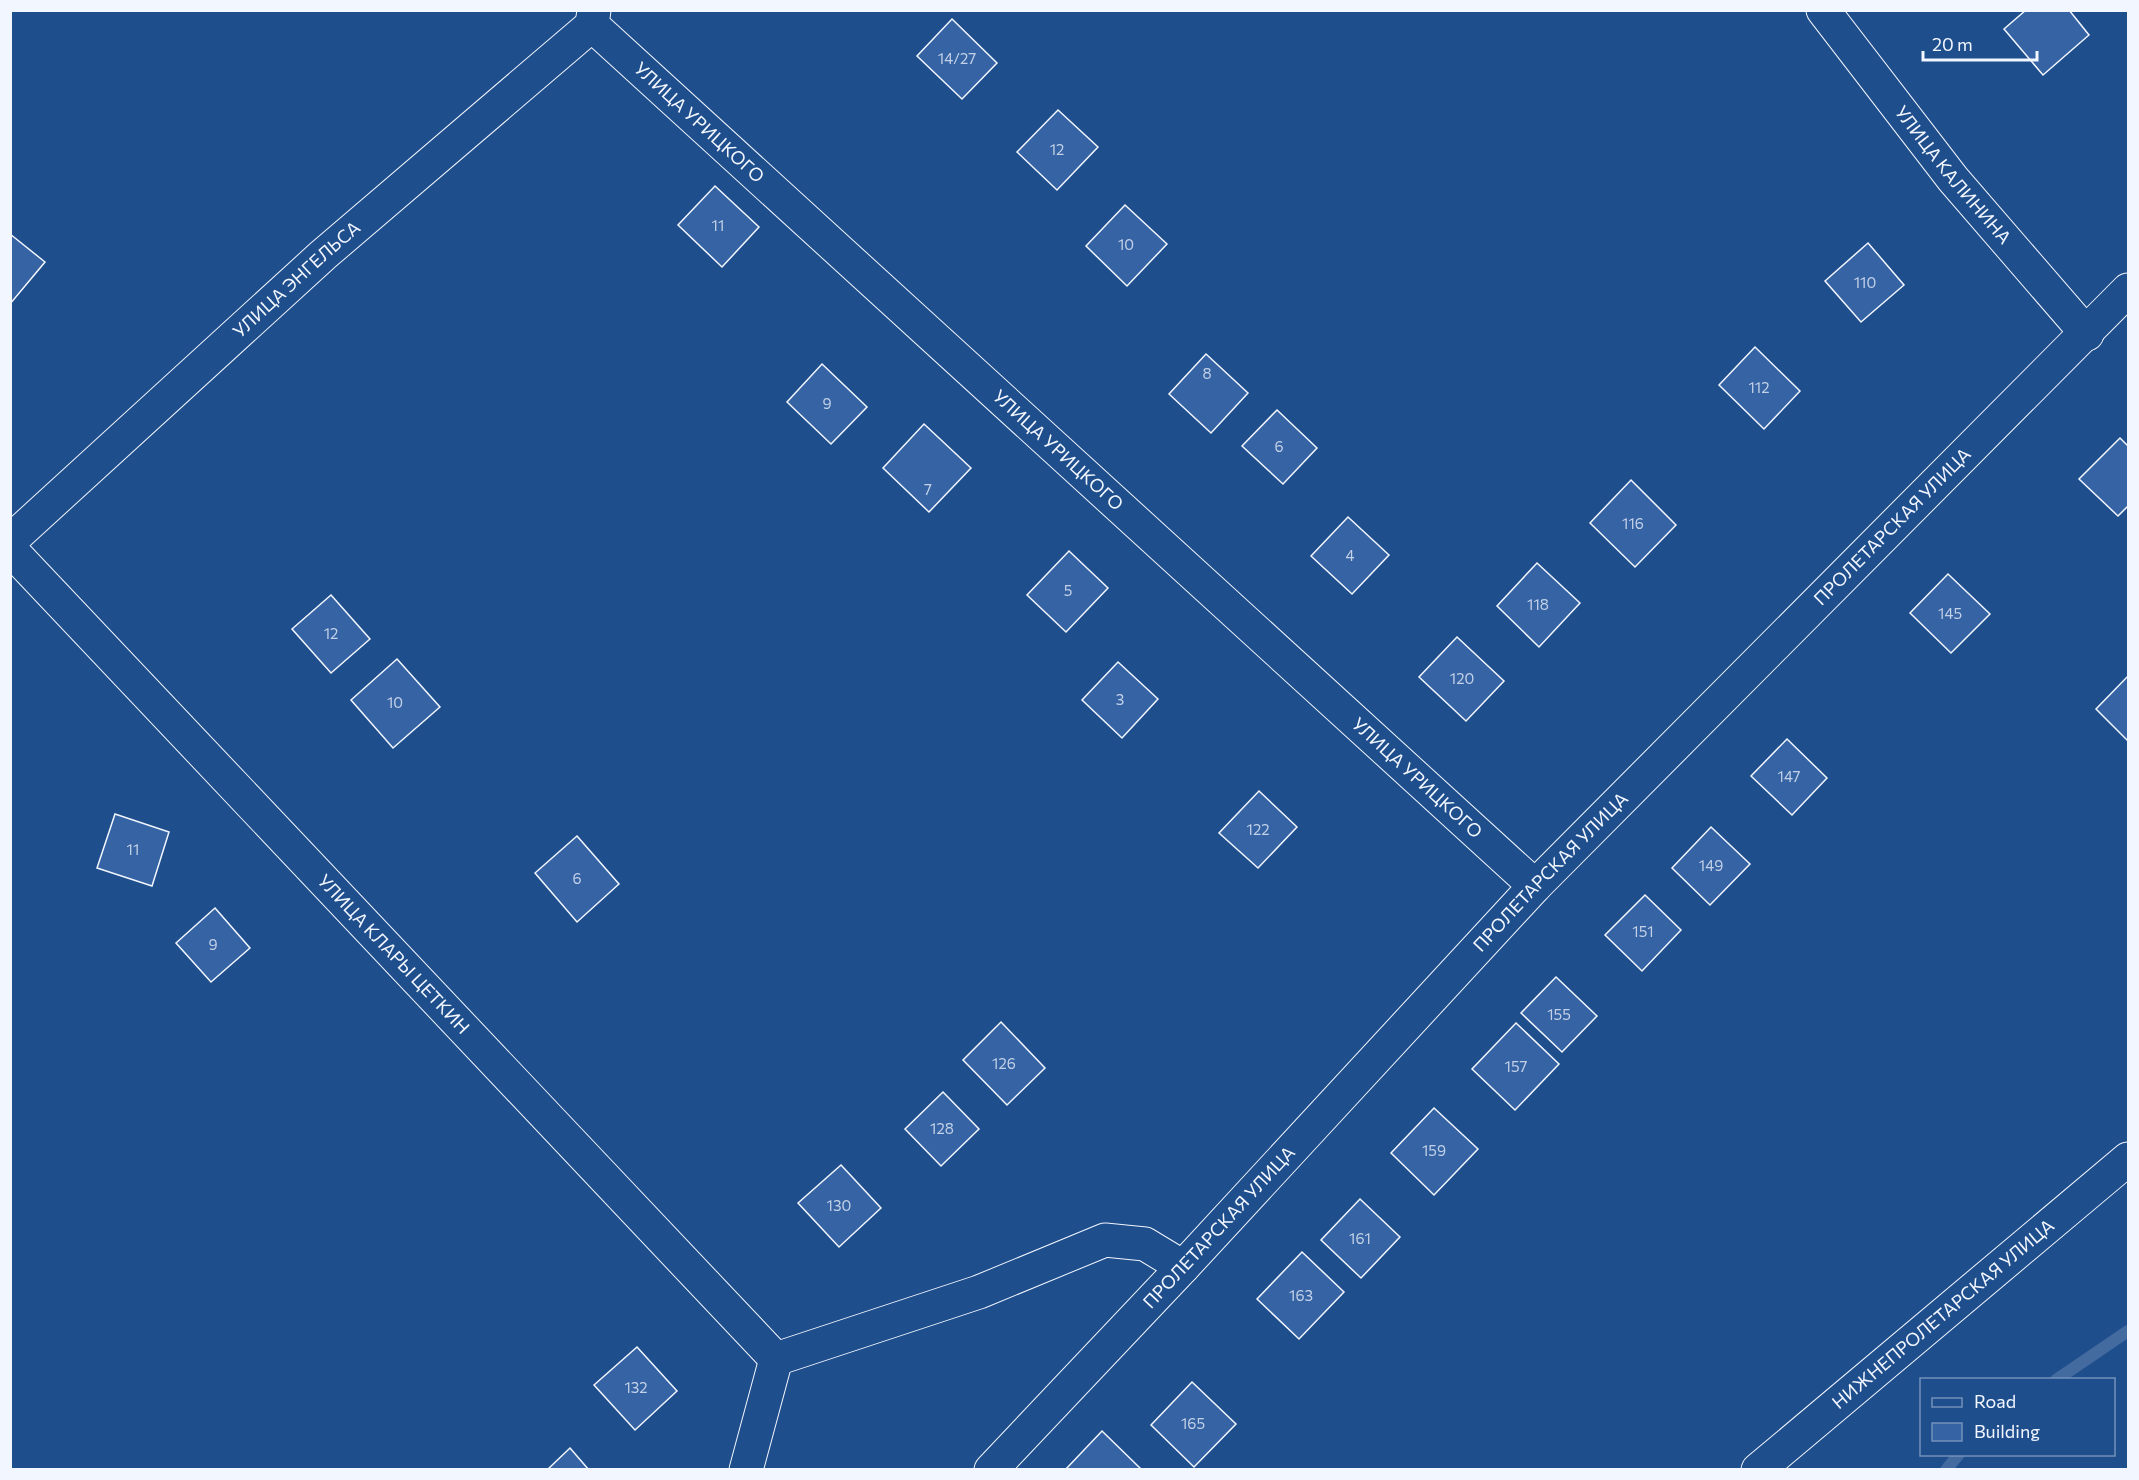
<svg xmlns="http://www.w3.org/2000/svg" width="2139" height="1480" viewBox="0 0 2139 1480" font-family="Commissioner,sans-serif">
	<rect width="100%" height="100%" fill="#1f4e8c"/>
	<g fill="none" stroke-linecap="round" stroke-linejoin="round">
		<g stroke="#446ba0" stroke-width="12">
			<path d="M2056,1380L2128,1331"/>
			<path d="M1946,1470L1959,1454"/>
		</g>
	</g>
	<g fill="#3563a3" stroke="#f2f6ff" stroke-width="1.5">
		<path d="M2026,10H2069L2089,35L2043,75L2004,29Z"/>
		<path d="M952,19L997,63L962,99L917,56Z"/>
		<path d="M1058,110L1098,147L1057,190L1017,152Z"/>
		<path d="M715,186L759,227L722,267L678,225Z"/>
		<path d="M1125,205L1167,244L1127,286L1086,246Z"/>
		<path d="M10,234L45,262L10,304Z"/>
		<path d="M1868,243L1904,285L1861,322L1825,281Z"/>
		<path d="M1755,347L1800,391L1764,429L1719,385Z"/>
		<path d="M1206,354L1248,393L1211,433L1169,394Z"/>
		<path d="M822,364L867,407L831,444L787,402Z"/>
		<path d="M1277,410L1317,448L1283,484L1242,446Z"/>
		<path d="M924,424L971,468L929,512L883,468Z"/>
		<path d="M2120,438L2128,446V506L2118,516L2079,479Z"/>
		<path d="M1631,480L1676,525L1635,567L1590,523Z"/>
		<path d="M1348,517L1389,555L1352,594L1311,556Z"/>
		<path d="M1069,551L1108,588L1066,632L1027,595Z"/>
		<path d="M1537,563L1580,603L1539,647L1497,606Z"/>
		<path d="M1948,574L1990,614L1951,653L1910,613Z"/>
		<path d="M331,595L370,639L331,673L292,629Z"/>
		<path d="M1457,637L1504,681L1466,721L1419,677Z"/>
		<path d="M397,659L440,707L393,748L351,700Z"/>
		<path d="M1118,662L1158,699L1122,738L1082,700Z"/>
		<path d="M2128,676V741L2096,709Z"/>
		<path d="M1787,739L1827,778L1792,815L1751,776Z"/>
		<path d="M1259,791L1297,827L1258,868L1219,833Z"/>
		<path d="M115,814L169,832L152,886L97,868Z"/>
		<path d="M1711,827L1750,864L1710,905L1672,868Z"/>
		<path d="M577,836L619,884L577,922L535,873Z"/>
		<path d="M1645,895L1681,930L1642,971L1605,935Z"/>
		<path d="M215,908L250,948L211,982L176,943Z"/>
		<path d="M1556,977L1597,1016L1562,1052L1521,1013Z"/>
		<path d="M1001,1022L1045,1068L1007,1105L963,1060Z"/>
		<path d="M1516,1023L1559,1064L1515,1110L1472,1069Z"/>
		<path d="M943,1092L979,1129L941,1166L905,1129Z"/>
		<path d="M1434,1108L1478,1149L1434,1195L1391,1153Z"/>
		<path d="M841,1165L881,1208L839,1247L798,1203Z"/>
		<path d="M1360,1199L1400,1237L1361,1278L1321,1240Z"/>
		<path d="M1302,1252L1344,1292L1299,1339L1257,1299Z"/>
		<path d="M637,1347L677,1391L635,1430L594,1385Z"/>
		<path d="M1192,1382L1236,1424L1194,1467L1151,1425Z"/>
		<path d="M1102,1431L1142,1470H1065Z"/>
		<path d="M570,1448L589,1470H547Z"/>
	</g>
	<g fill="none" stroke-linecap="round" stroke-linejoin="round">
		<defs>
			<g id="minor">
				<path id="s1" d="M594,10L592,25L1535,886"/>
				<path id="s2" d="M1823,10L1953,179L2087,334"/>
				<path id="s3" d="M10,541L323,255L592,25"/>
				<path id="s4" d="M10,549L776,1359"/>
				<path d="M746,1470L776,1359L979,1292L1105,1240L1145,1244L1183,1267"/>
			</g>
			<g id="major">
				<path id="s5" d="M991,1470L1183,1267L1535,886L2128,290"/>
				<path id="s6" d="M1758,1470L2128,1159"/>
			</g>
		</defs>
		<use href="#minor" stroke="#f2f6ff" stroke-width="35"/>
		<use href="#major" stroke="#f2f6ff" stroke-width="35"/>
		<use href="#minor" stroke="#1f4e8c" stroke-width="33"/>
		<use href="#major" stroke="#1f4e8c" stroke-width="33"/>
	</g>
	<g text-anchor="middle" stroke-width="4.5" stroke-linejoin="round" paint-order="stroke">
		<g font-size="15" fill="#c3d1e8">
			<text x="957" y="64">14/27</text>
			<text x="1057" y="155">12</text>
			<text x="718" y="231">11</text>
			<text x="1126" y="250">10</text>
			<text x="1865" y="288">110</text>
			<text x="1207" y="379">8</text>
			<text x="1759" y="393">112</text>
			<text x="827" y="409">9</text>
			<text x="1279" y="452">6</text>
			<text x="928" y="495">7</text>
			<text x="1633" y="529">116</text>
			<text x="1350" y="561">4</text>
			<text x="1068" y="596">5</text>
			<text x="1538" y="610">118</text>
			<text x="1950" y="619">145</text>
			<text x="331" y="639">12</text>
			<text x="1462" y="684">120</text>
			<text x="1120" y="705">3</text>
			<text x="395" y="708">10</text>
			<text x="1789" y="782">147</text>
			<text x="1258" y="835">122</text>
			<text x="133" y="855">11</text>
			<text x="1711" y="871">149</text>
			<text x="577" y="884">6</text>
			<text x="1643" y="937">151</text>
			<text x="213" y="950">9</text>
			<text x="1559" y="1020">155</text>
			<text x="1004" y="1069">126</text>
			<text x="1516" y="1072">157</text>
			<text x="942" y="1134">128</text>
			<text x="1434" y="1156">159</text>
			<text x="839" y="1211">130</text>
			<text x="1360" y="1244">161</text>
			<text x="1301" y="1301">163</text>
			<text x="636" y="1393">132</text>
			<text x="1193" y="1429">165</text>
		</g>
		<g font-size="18" fill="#f2f6ff" stroke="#1f4e8c">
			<text dy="6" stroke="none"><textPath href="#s1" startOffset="160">УЛИЦА УРИЦКОГО</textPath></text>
			<text dy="6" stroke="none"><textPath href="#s2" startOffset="210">УЛИЦА КАЛИНИНА</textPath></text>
			<text dy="6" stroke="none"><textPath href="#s3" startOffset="388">УЛИЦА ЭНГЕЛЬСА</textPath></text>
			<text dy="6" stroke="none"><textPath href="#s1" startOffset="646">УЛИЦА УРИЦКОГО</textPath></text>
			<text dy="6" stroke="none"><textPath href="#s5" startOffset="1305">ПРОЛЕТАРСКАЯ УЛИЦА</textPath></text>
			<text dy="6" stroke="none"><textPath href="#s1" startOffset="1132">УЛИЦА УРИЦКОГО</textPath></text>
			<text dy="6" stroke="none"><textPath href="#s5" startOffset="819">ПРОЛЕТАРСКАЯ УЛИЦА</textPath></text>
			<text dy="6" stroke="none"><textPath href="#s4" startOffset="558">УЛИЦА КЛАРЫ ЦЕТКИН</textPath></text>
			<text dy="6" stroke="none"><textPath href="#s5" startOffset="333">ПРОЛЕТАРСКАЯ УЛИЦА</textPath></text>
			<text dy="6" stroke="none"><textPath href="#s6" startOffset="242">НИЖНЕПРОЛЕТАРСКАЯ УЛИЦА</textPath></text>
		</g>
	</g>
	<rect width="2139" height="1480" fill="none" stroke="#f2f6ff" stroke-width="24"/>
	<rect x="1920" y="1378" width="195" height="78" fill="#1f4e8c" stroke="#7391ba" stroke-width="1.5"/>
	<rect x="1932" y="1398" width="30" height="9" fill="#1f4e8c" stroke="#7391ba" stroke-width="1.5"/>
	<text x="1974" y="1408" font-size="18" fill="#f2f6ff">Road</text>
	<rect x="1932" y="1423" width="30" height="18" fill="#3563a3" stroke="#7391ba" stroke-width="1.5"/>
	<text x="1974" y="1438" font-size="18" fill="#f2f6ff">Building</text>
	<path d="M1923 51v9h114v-9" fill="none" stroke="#f2f6ff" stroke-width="3"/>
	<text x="1932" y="51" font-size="18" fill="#f2f6ff" stroke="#1f4e8c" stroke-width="4.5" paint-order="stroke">20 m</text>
</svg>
